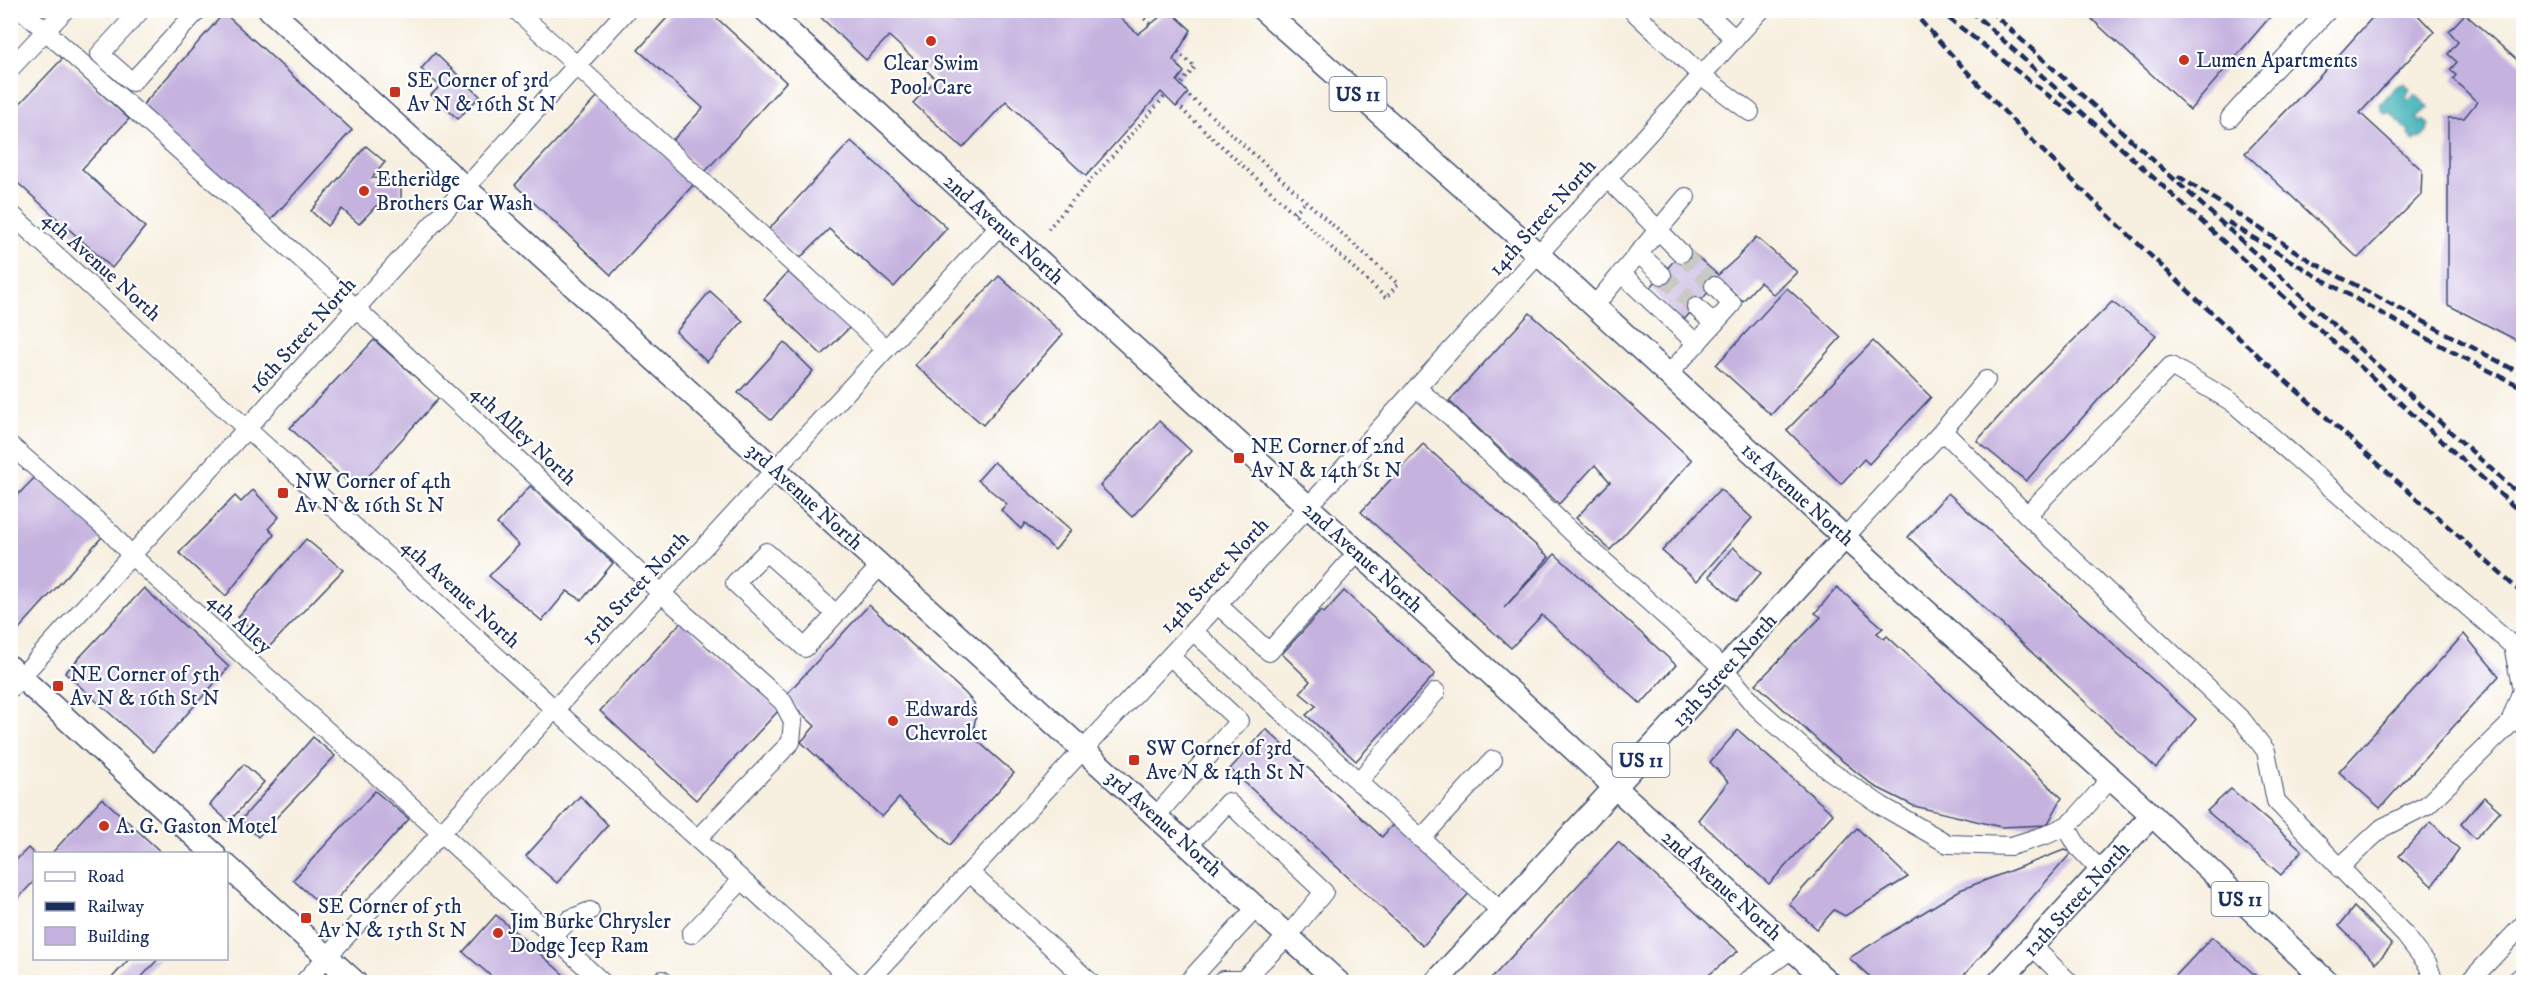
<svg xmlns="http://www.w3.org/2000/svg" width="2534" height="993" viewBox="0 0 2534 993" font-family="'IM FELL DW Pica',serif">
	<rect width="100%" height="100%" fill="#fff"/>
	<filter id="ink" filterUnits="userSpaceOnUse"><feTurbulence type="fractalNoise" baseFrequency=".0167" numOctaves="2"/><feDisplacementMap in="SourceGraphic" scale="12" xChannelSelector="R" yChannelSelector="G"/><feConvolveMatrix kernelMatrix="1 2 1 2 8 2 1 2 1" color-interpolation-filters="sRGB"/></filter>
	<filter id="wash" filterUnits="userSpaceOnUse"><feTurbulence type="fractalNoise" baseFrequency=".008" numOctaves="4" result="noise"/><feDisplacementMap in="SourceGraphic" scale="24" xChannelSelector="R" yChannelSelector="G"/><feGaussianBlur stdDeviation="1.35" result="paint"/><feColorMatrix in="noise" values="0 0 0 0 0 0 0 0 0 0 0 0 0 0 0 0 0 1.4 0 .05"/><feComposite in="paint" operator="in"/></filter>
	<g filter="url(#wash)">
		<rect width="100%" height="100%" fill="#f7efdf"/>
		<path fill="#41b2b9" stroke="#2e708c" stroke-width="1.5" d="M2403,83L2410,88L2406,98L2409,101L2415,94L2429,107L2416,118L2420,122L2423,119L2429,125L2427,128L2428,130L2419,139L2417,138L2414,141L2408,135L2410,132L2389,112L2386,114L2380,109L2382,107L2380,104L2399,84L2401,85Z"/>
		<g id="blocks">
			<g fill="#c5b2df">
				<path d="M674,10H708L786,82L704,173L671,142L703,108L638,50Z"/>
				<path d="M813,10H1112L1138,34L1169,10L1191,30L1173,60L1184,72L1177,81L1188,93L1176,107L1161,92L1086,176L1006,101L963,148L913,103L936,79L889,36L866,60Z"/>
				<path d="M2082,10H2276L2190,110Z"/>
				<path d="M2379,10H2413L2434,32L2360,113L2422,170L2421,195L2358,258L2245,153L2320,76Z"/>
				<path d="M224,13L352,130L269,222L140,108Z"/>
				<path d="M2465,14L2524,66V344L2448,305V118H2464L2477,102L2453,79L2456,75L2450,70L2457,62L2448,54L2458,42L2449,31Z"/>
				<path d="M435,53L480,96L458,119L431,95L440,86L421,69Z"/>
				<path d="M63,58L129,119L82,169L145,227L112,268L10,176V114Z"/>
				<path d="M598,96L695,183L611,275L515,185Z"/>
				<path d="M851,141L947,228L894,287L829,229L799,259L768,230Z"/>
				<path d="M366,146L385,162L372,178L401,181V201L376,206L359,224L342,209L327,226L311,211Z"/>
				<path d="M1756,237L1797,272L1774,295L1760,282L1743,301L1719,280L1681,323L1650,288L1686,247L1718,275L1738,257Z"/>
				<path d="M788,272L850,327L822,355L764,299Z"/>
				<path d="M999,276L1063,334L983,425L915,365Z"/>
				<path d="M1787,288L1841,337L1771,415L1716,365Z"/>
				<path d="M710,291L743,321L707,362L676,332Z"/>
				<path d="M2112,302L2156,335L2026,481L1977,441L2020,393Z"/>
				<path d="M1530,313L1692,460L1610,550L1576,518L1610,482L1595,465L1559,504L1449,401Z"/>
				<path d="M374,340L439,398L356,490L290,428Z"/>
				<path d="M1873,341L1931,397L1869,464L1864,459L1841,484L1787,430Z"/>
				<path d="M784,342L813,371L771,420L738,393Z"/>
				<path d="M1159,421L1191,451L1132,517L1100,486Z"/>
				<path d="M1423,444L1549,557L1504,608L1555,554L1676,665L1641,704L1542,615L1511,648L1361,512Z"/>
				<path d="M994,462L1071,530L1055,550L1025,523L1021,529L1001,510L1007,504L978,480Z"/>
				<path d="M40,472L102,537L18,630L10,622V503Z"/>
				<path d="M530,486L613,563L582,600L567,591L542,621L489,576L519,545L497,524Z"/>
				<path d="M1720,489L1752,518L1697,581L1662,551Z"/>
				<path d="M253,490L279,517L269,528L274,535L226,596L179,553L235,496L241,502Z"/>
				<path d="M1948,493L2196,719L2156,768L1908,537Z"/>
				<path d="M306,539L343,570L269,647L238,617Z"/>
				<path d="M1733,547L1761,573L1736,601L1709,576Z"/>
				<path d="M1837,587L1883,628L1877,633L1884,639L1887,636L2062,798L2047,825L2001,827L1914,806L1874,786L1825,747L1756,684L1821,617L1815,613Z"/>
				<path d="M144,588L229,667L153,752L65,673Z"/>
				<path d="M1344,591L1435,674L1356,761L1306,715L1316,706L1300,693L1310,681L1282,654L1321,611L1324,613Z"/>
				<path d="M869,605L965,693L974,703L976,716L972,736L1014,773L950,845L899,798L882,817L801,742L815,726L784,697Z"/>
				<path d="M682,621L779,710L696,800L600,711Z"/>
				<path d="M2464,634L2499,676L2380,808L2339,772Z"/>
				<path d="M1266,729L1382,837L1394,823L1470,892L1423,946L1230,769Z"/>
				<path d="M1738,730L1833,814L1769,884L1698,820L1728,782L1710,762Z"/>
				<path d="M313,737L335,756L258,837L241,820Z"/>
				<path d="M244,764L264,782L229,822L210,805Z"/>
				<path d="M2231,789L2302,850L2281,875L2207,811Z"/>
				<path d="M375,791L409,819L327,910L293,880Z"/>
				<path d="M580,796L608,825L557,883L526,856Z"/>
				<path d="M2484,797L2500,811L2475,839L2461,824Z"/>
				<path d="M102,798L163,854H51Z"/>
				<path d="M2431,822L2459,849L2432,886L2399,856Z"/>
				<path d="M1857,828L1908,877L1845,916L1834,910L1817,929L1789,904Z"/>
				<path d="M1618,842L1738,951L1700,982H1488Z"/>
				<path d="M28,848L34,854V881L10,907V866Z"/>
				<path d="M2064,850L2072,852L1958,982H1876L1849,958L1960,890Z"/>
				<path d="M2354,907L2392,945L2376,963L2339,926Z"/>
				<path d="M496,915L572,982H498L463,952Z"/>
				<path d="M2212,937L2263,982H2170Z"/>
				<path d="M130,958H159L137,982H108Z"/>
			</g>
		</g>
	</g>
	<g filter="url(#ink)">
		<use href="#blocks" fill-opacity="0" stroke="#3c4c71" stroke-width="1.5"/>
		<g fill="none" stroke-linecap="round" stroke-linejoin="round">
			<g stroke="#cbc9c5" stroke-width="18" stroke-dasharray="18 9" stroke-linecap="butt">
				<path d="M1681,253L1714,286"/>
				<path d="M1662,275L1696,307"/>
			</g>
			<defs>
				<g id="minor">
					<path d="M22,10L334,288L661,593L783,702L793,721L791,742L697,839"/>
					<path d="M141,10L100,54L132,82L198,10"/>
					<path d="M516,10L886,349"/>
					<path d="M1632,10L1702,76L1750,112"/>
					<path d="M1704,10L1735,39"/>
					<path d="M10,69L65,10"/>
					<path d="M2230,118L2328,10"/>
					<path d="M1607,178L1681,253"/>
					<path d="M10,213L854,982"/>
					<path d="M1638,253L1662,275"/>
					<path d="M1621,273L1697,344"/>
					<path d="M1594,306L1686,197"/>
					<path d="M1696,307L1714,324"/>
					<path d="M1668,375L1732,304L1714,286"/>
					<path d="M1416,388L1450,416L1577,537L1724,669L1755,706L1827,769L1882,806L1948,844L2011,846L2046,835L2066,826L2076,818L2111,778"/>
					<path d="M1938,436L1947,435L2027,515L2243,721L2266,751L2276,801L2405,935L2428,965L2434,982"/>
					<path d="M10,445L110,532L132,556L441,833L602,982"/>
					<path d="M2027,515L2171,366L2232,402L2513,646L2522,690L2509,725L2427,805L2382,828L2339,868"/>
					<path d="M1845,537L1938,436L1986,380"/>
					<path d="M1218,605L1269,652L1358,552"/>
					<path d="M836,614L766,552L735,583L805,648L881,565"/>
					<path d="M1193,631L1502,912"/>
					<path d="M10,689L627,10"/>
					<path d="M1358,782L1436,692"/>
					<path d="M1156,816L1239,721L1170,656"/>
					<path d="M2066,826L2078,847L2101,871"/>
					<path d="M1421,839L1493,760"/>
					<path d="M1188,846L1228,802L1324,892L1287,937L1243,980"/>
					<path d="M970,873L1090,982"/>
					<path d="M691,934L742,880"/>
					<path d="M553,937L570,919L590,911"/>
					<path d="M2032,946L2069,982"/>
					<path d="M304,982L1000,225"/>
					<path d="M660,982L662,980"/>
					<path d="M868,982L1308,507L1761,10"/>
					<path d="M1188,982L1256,908"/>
					<path d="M1220,982L1223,980H1243L1246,982"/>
					<path d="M1746,982L1792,949"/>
					<path d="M2469,982L2524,924"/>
					<path d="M2515,982L2524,974"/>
				</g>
				<g id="major">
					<path d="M270,10L1338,982"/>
					<path d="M765,10L1828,982"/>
					<path d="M1263,10L1538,254L1821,516L2152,815L2327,982"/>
					<path d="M10,667L214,854"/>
					<path d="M226,865L355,982"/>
					<path d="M1436,982L1845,537"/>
					<path d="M1999,982L2152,815"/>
				</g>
			</defs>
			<use href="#minor" stroke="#3c4c71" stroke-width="20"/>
			<use href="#major" stroke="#3c4c71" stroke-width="25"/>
			<g stroke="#3c4c71" stroke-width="4" stroke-dasharray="1.5 4.5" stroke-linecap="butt">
				<path d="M1136,10L1150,24"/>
				<path d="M1178,52L1195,67L1180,85"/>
				<path d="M1177,105L1386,298L1398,284L1187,94"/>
				<path d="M1294,213L1306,201"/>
				<path d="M1048,229L1165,96"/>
			</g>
			<use href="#minor" stroke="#fff" stroke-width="18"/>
			<use href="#major" stroke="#fff" stroke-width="22"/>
			<g stroke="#1b2f5e" stroke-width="4.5" stroke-dasharray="9 4.5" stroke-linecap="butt">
				<path d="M1911,10C1951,54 1990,98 2032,140C2189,298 2358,445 2524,595"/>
				<path d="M1938,10L2075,116"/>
				<path d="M1970,10L2524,516"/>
				<path d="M1989,10L2524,499"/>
				<path d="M2178,176L2314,263L2524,375"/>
				<path d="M2228,222C2323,282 2422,338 2524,388"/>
			</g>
		</g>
	</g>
	<g fill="#c8321e" stroke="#fff" stroke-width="2">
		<circle cx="931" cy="41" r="6"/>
		<circle cx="2184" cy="60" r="6"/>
		<rect x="389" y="86" width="12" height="12" rx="3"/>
		<circle cx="364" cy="191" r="6"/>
		<rect x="1233" y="452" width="12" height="12" rx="3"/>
		<rect x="277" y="487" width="12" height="12" rx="3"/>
		<rect x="52" y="680" width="12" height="12" rx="3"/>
		<circle cx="893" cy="721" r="6"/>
		<rect x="1128" y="754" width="12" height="12" rx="3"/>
		<circle cx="104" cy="826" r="6"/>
		<rect x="300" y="912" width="12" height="12" rx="3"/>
		<circle cx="498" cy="933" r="6"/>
	</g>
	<g text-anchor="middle" stroke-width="4.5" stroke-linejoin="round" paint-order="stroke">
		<g fill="#fff" stroke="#5f6d8e" stroke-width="1.5">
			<rect x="1329.5" y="77" width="57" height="34" rx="4.5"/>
			<rect x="1612.5" y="743" width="57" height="34" rx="4.5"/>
			<rect x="2211.5" y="882" width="57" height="34" rx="4.5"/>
		</g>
		<g font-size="20" font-weight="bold" fill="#1b2f5e">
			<text x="1358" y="101">US 11</text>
			<text x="1641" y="767">US 11</text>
			<text x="2240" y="906">US 11</text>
		</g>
		<g font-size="21" fill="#1b2f5e" stroke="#fff" text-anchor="start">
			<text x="2196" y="67">Lumen Apartments</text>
			<text x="931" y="70" text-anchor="middle">Clear Swim<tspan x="931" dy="24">Pool Care</tspan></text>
			<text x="407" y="87">SE Corner of 3rd<tspan x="407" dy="24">Av N &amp; 16th St N</tspan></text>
			<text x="376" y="186">Etheridge<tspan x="376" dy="24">Brothers Car Wash</tspan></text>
			<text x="1251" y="453">NE Corner of 2nd<tspan x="1251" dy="24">Av N &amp; 14th St N</tspan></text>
			<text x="295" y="488">NW Corner of 4th<tspan x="295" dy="24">Av N &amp; 16th St N</tspan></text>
			<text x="70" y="681">NE Corner of 5th<tspan x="70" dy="24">Av N &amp; 16th St N</tspan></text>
			<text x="905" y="716">Edwards<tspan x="905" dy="24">Chevrolet</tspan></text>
			<text x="1146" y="755">SW Corner of 3rd<tspan x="1146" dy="24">Ave N &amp; 14th St N</tspan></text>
			<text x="116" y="833">A. G. Gaston Motel</text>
			<text x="318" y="913">SE Corner of 5th<tspan x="318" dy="24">Av N &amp; 15th St N</tspan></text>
			<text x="510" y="928">Jim Burke Chrysler<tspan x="510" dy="24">Dodge Jeep Ram</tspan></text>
		</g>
		<g font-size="21" fill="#1b2f5e" stroke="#fff">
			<text transform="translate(1542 217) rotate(-48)" y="7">14th Street North</text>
			<text transform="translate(1004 229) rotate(42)" y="7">2nd Avenue North</text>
			<text transform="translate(102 266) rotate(42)" y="7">4th Avenue North</text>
			<text transform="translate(302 335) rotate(-48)" y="7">16th Street North</text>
			<text transform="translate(524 435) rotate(43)" y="7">4th Alley North</text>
			<text transform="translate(1798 494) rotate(42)" y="7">1st Avenue North</text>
			<text transform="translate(805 496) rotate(42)" y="7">3rd Avenue North</text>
			<text transform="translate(1363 557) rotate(42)" y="7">2nd Avenue North</text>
			<text transform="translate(1214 575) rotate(-47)" y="7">14th Street North</text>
			<text transform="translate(635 588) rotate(-47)" y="7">15th Street North</text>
			<text transform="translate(461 593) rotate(42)" y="7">4th Avenue North</text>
			<text transform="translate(240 623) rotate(42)" y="7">4th Alley</text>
			<text transform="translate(1724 670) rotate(-48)" y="7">13th Street North</text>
			<text transform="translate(1164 823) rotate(42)" y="7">3rd Avenue North</text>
			<text transform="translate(1722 885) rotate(42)" y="7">2nd Avenue North</text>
			<text transform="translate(2076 899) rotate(-48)" y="7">12th Street North</text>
		</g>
	</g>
	<rect width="2534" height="993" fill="none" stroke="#fff" stroke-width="36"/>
	<rect x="33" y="852" width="195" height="108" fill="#ffffff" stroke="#a4acbf" stroke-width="1.5"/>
	<rect x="45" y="872" width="30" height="9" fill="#ffffff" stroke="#a4acbf" stroke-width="1.5"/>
	<text x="87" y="882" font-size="18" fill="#1b2f5e">Road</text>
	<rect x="45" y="902" width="30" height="9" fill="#1b2f5e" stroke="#a4acbf" stroke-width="1.5"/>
	<text x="87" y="912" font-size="18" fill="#1b2f5e">Railway</text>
	<rect x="45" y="927" width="30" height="18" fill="#c5b2df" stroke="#a4acbf" stroke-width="1.5"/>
	<text x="87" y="942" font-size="18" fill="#1b2f5e">Building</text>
</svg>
